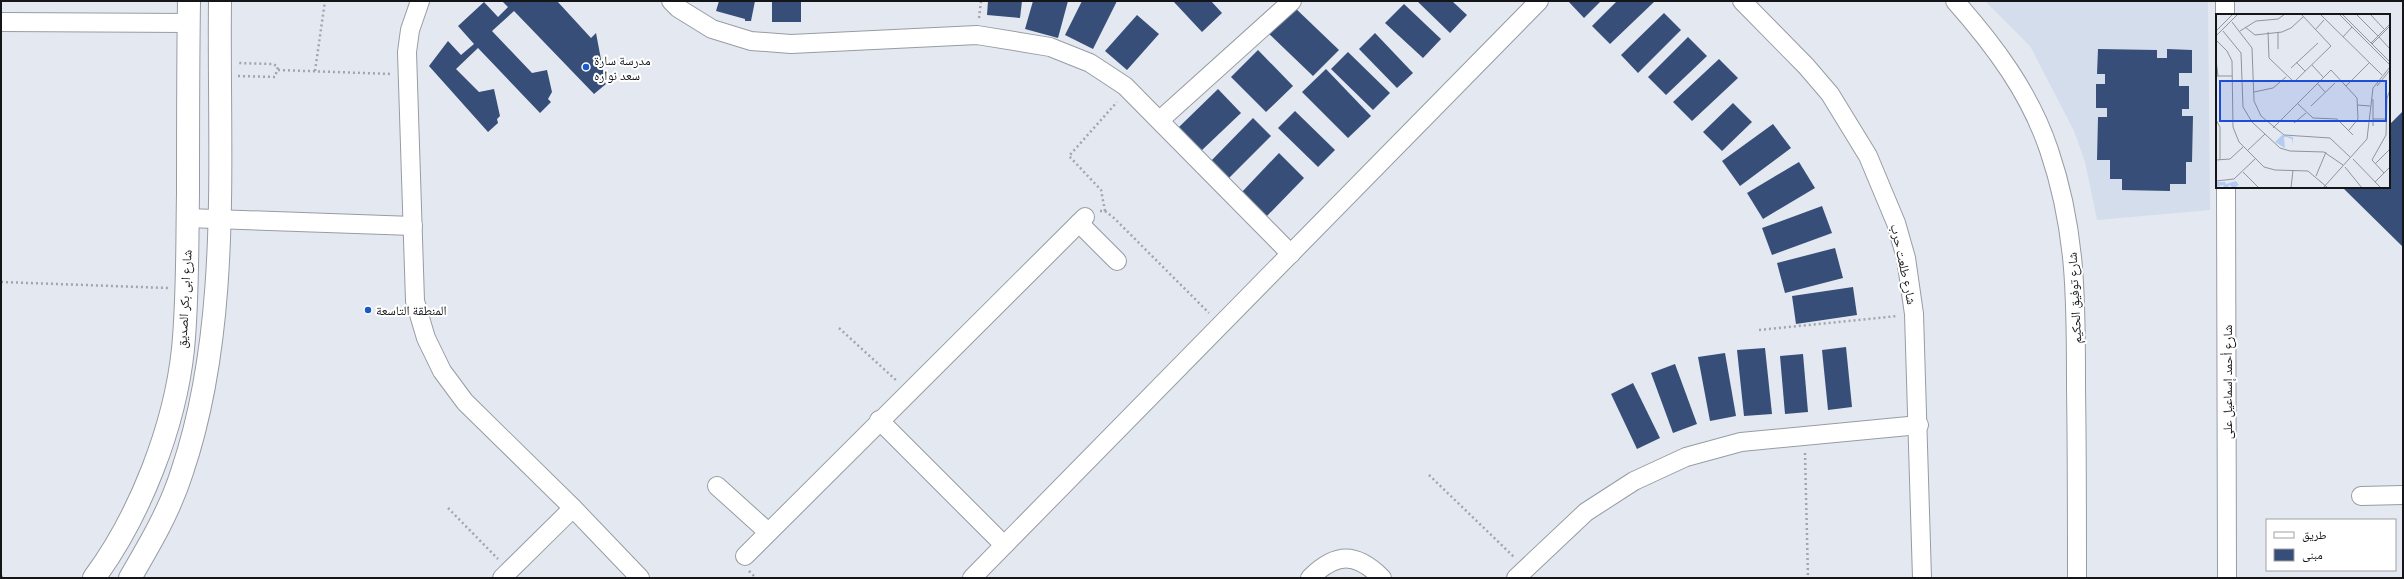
<svg xmlns="http://www.w3.org/2000/svg" width="2404" height="579" viewBox="0 0 2404 579" font-family="Ubuntu,'Noto Naskh Arabic',sans-serif">
	<rect width="100%" height="100%" fill="#e4e9f1"/>
	<path fill="#d4ddec" d="M1985,1H2208L2210,210L2097,220L2085,162L2074,131L2030,46Z"/>
	<g fill="#364e78">
		<path d="M502,1H557L591,38L596,33L604,75L601,78L606,84L594,94L514,11L492,31L532,73L547,70L552,92L548,99L551,102L540,113L478,48L456,69L479,92L494,89L500,116L497,119L498,123L488,132L429,66L448,41L461,55L474,44L458,26L484,2L498,17L508,7Z"/>
		<path d="M719,1H755L751,21H745V19L716,11Z"/>
		<rect x="772" y="1" width="29" height="21"/>
		<path d="M988,1H1022L1020,18L987,15Z"/>
		<path d="M1033,1H1068L1058,38L1025,29Z"/>
		<path d="M1082,1H1117L1093,49L1065,35Z"/>
		<path d="M1173,1H1211L1222,13L1202,32Z"/>
		<path d="M1417,1H1452L1467,15L1450,33Z"/>
		<path d="M1568,1H1601L1584,18Z"/>
		<path d="M1617,1H1655L1610,44L1592,26Z"/>
		<path d="M1404,4L1441,39L1423,58L1385,23Z"/>
		<path d="M1292,5L1339,50L1313,76L1266,31Z"/>
		<path d="M1664,13L1681,30L1638,73L1621,55Z"/>
		<path d="M1137,15L1159,34L1127,70L1105,51Z"/>
		<path d="M1375,33L1413,73L1397,88L1359,49Z"/>
		<path d="M1688,37L1707,56L1666,95L1648,77Z"/>
		<path d="M2098,49L2157,50V58H2167V49L2192,50V73H2179V86H2189V109H2182V116H2193L2192,162H2186V184H2170V191L2122,190V179H2110V160H2097L2098,117H2107V108H2096V84H2105V74H2097Z"/>
		<path d="M1258,50L1293,86L1266,112L1231,77Z"/>
		<path d="M1348,52L1390,93L1373,110L1331,69Z"/>
		<path d="M1719,59L1738,78L1692,121L1673,102Z"/>
		<path d="M1326,69L1371,116L1348,138L1302,92Z"/>
		<path d="M1218,89L1241,113L1201,151L1178,128Z"/>
		<path d="M1733,103L1752,122L1722,151L1703,132Z"/>
		<path d="M1295,111L1335,150L1318,167L1278,128Z"/>
		<path d="M2403,111V247L2342,187H2389V125Z"/>
		<path d="M1253,118L1271,136L1228,179L1210,162Z"/>
		<path d="M1773,124L1791,148L1740,186L1722,161Z"/>
		<path d="M1279,153L1304,178L1266,217L1241,193Z"/>
		<path d="M1799,162L1815,188L1763,219L1747,193Z"/>
		<path d="M1822,206L1832,233L1772,255L1762,228Z"/>
		<path d="M1835,248L1843,278L1785,293L1777,263Z"/>
		<path d="M1853,287L1857,315L1796,324L1792,296Z"/>
		<path d="M1846,347L1852,407L1828,410L1822,350Z"/>
		<path d="M1765,348L1772,414L1744,416L1737,350Z"/>
		<path d="M1725,353L1736,416L1710,421L1698,357Z"/>
		<path d="M1803,354L1808,412L1785,414L1780,356Z"/>
		<path d="M1675,364L1697,424L1673,433L1651,373Z"/>
		<path d="M1633,383L1660,438L1637,449L1611,394Z"/>
	</g>
	<g fill="none" stroke-linecap="round" stroke-linejoin="round">
		<defs>
			<g id="minor">
				<path d="M420,1L410,30L407,52L415,301L426,338L442,371L465,402L573,508L640,578"/>
				<path d="M671,1L678,8L712,29L751,41L791,44L977,35L1050,47L1090,63L1125,86L1291,254"/>
				<path d="M1742,1L1806,66L1830,94L1868,156L1896,223L1906,258L1914,314L1922,578"/>
				<path d="M1955,1C1994,45 2030,93 2049,150C2077,232 2076,303 2076,388C2077,452 2077,515 2077,578"/>
				<path d="M2225,1V15"/>
				<path d="M1,22L189,23"/>
				<path d="M1160,120L1292,1"/>
				<path d="M2226,187L2227,578"/>
				<path d="M187,218L413,226"/>
				<path d="M1079,223L1117,261"/>
				<path d="M879,420L1004,545"/>
				<path d="M717,486L768,532"/>
				<path d="M2361,496L2403,495"/>
				<path d="M745,556L1085,217"/>
				<path d="M502,578L573,508"/>
				<path d="M972,578L1539,1"/>
				<path d="M1310,578C1336,552 1356,552 1382,578"/>
				<path d="M1516,578L1586,512L1634,481L1686,457L1741,442L1919,425"/>
			</g>
			<g id="major">
				<path d="M94,578C140,516 175,426 183,349C188,298 187,246 188,195C188,130 188,66 189,1"/>
				<path d="M130,578C150,544 170,510 182,472C232,324 218,156 220,1"/>
			</g>
		</defs>
		<use href="#minor" stroke="#979ca4" stroke-width="20"/>
		<use href="#major" stroke="#979ca4" stroke-width="24"/>
		<g stroke="#a1a5ac" stroke-width="2.5" stroke-dasharray="2 3" stroke-linecap="butt">
			<path d="M979,18L981,1"/>
			<path d="M278,70L392,74"/>
			<path d="M315,71L325,1"/>
			<path d="M238,76L275,77L278,67L273,64L238,63"/>
			<path d="M1100,211H1105L1114,218L1209,313"/>
			<path d="M1105,211L1101,190L1069,156L1117,102"/>
			<path d="M1,282L168,288"/>
			<path d="M839,328L897,381"/>
			<path d="M1759,330L1897,316"/>
			<path d="M1805,453L1808,578"/>
			<path d="M1429,475L1514,557"/>
			<path d="M448,508L498,559"/>
			<path d="M749,571L756,578"/>
			<path d="M1,576L3,578"/>
		</g>
		<use href="#minor" stroke="#fff" stroke-width="18"/>
		<use href="#major" stroke="#fff" stroke-width="22"/>
	</g>
	<g fill="#1b5ac6" stroke="#fff" stroke-width="1.5">
		<circle cx="586" cy="67" r="4"/>
		<circle cx="368" cy="310" r="4"/>
	</g>
	<g text-anchor="middle" stroke-width="4" stroke-linejoin="round" paint-order="stroke">
		<g font-size="13" fill="#141518" stroke="#fff" text-anchor="start">
			<text x="594" y="65">مدرسة سارة<tspan x="594" dy="15">سعد نواره</tspan></text>
			<text x="376" y="315">المنطقة التاسعة</text>
		</g>
		<g font-size="13" fill="#141518" stroke="#fff">
			<text transform="translate(1904 264) rotate(78)" y="5">شارع طلعت حرب</text>
			<text transform="translate(2074 298) rotate(-93)" y="5">شارع توفيق الحكيم</text>
			<text transform="translate(184 299) rotate(-87)" y="5">شارع ابى بكر الصديق</text>
			<text transform="translate(2227 382) rotate(-90)" y="5">شارع أحمد إسماعيل على</text>
		</g>
	</g>
	<g transform="translate(2216 14)">
		<rect width="174" height="174" fill="#e4e9f1"/>
		<path d="M66,121L77,123V131L76,125L70,123H68L69,134L59,128ZM20,167L23,171L18,174L13,171L12,174H8L7,171L0,173V168H9L10,170Z" fill="#b5ccf2"/>
		<path fill="none" stroke="#91949a" stroke-width="1" d="M104,0L166,61M123,0L174,51M126,0L174,48M140,0L162,22M154,0L168,15M16,8L36,34L38,87L45,102L68,121L114,124L134,143M29,13L39,21L66,18L75,14L87,3M100,15L108,6M0,17L17,0M7,17L25,39L27,93L36,108L64,134L74,137L108,138L127,151M24,17L40,7L62,5L69,0M52,18L53,44L78,68L115,32L85,0M62,18V35M0,22L22,0M127,23L136,13M163,23L174,35M0,26L11,37L16,47L17,113L23,128L48,153L59,156L92,157L112,174M155,29L174,10M156,30L174,12M0,46L2,62M80,48L89,57M96,51L107,63M75,54L102,29M0,62H16M101,69L109,78M130,72L153,49M161,72L174,56M38,78L57,74L70,63M81,89L97,104L121,105L137,121M141,91L154,92M95,92L119,69M157,105H171M0,106L4,113V146M78,109L90,99M157,112V85M57,114L115,56L141,84L142,105L133,116M31,137L49,120M137,145L165,174M0,146L14,145L27,133M159,150L174,135M129,153L146,174M27,158L43,174M168,159L156,146L170,121L171,84L174,76M100,162L110,138M0,167L18,165L39,145M159,168L174,153M75,174L77,156M107,174L151,125L157,74L174,53"/>
		<path fill="#1d4ed8" fill-opacity="0.15" stroke="#1d4ed8" stroke-width="2" d="M4,67H170V107H4Z"/>
		<rect width="174" height="174" fill="none" stroke="#141518" stroke-width="2"/>
	</g>
	<rect width="2404" height="579" fill="none" stroke="#141518" stroke-width="4"/>
	<rect x="2266" y="519" width="130" height="52" fill="#ffffff" stroke="#a1a1a3"/>
	<rect x="2274" y="532" width="20" height="6" fill="#ffffff" stroke="#a1a1a3"/>
	<text x="2302" y="539" font-size="12" fill="#141518">طريق</text>
	<rect x="2274" y="549" width="20" height="12" fill="#364e78" stroke="#a1a1a3"/>
	<text x="2302" y="559" font-size="12" fill="#141518">مبنى</text>
</svg>
